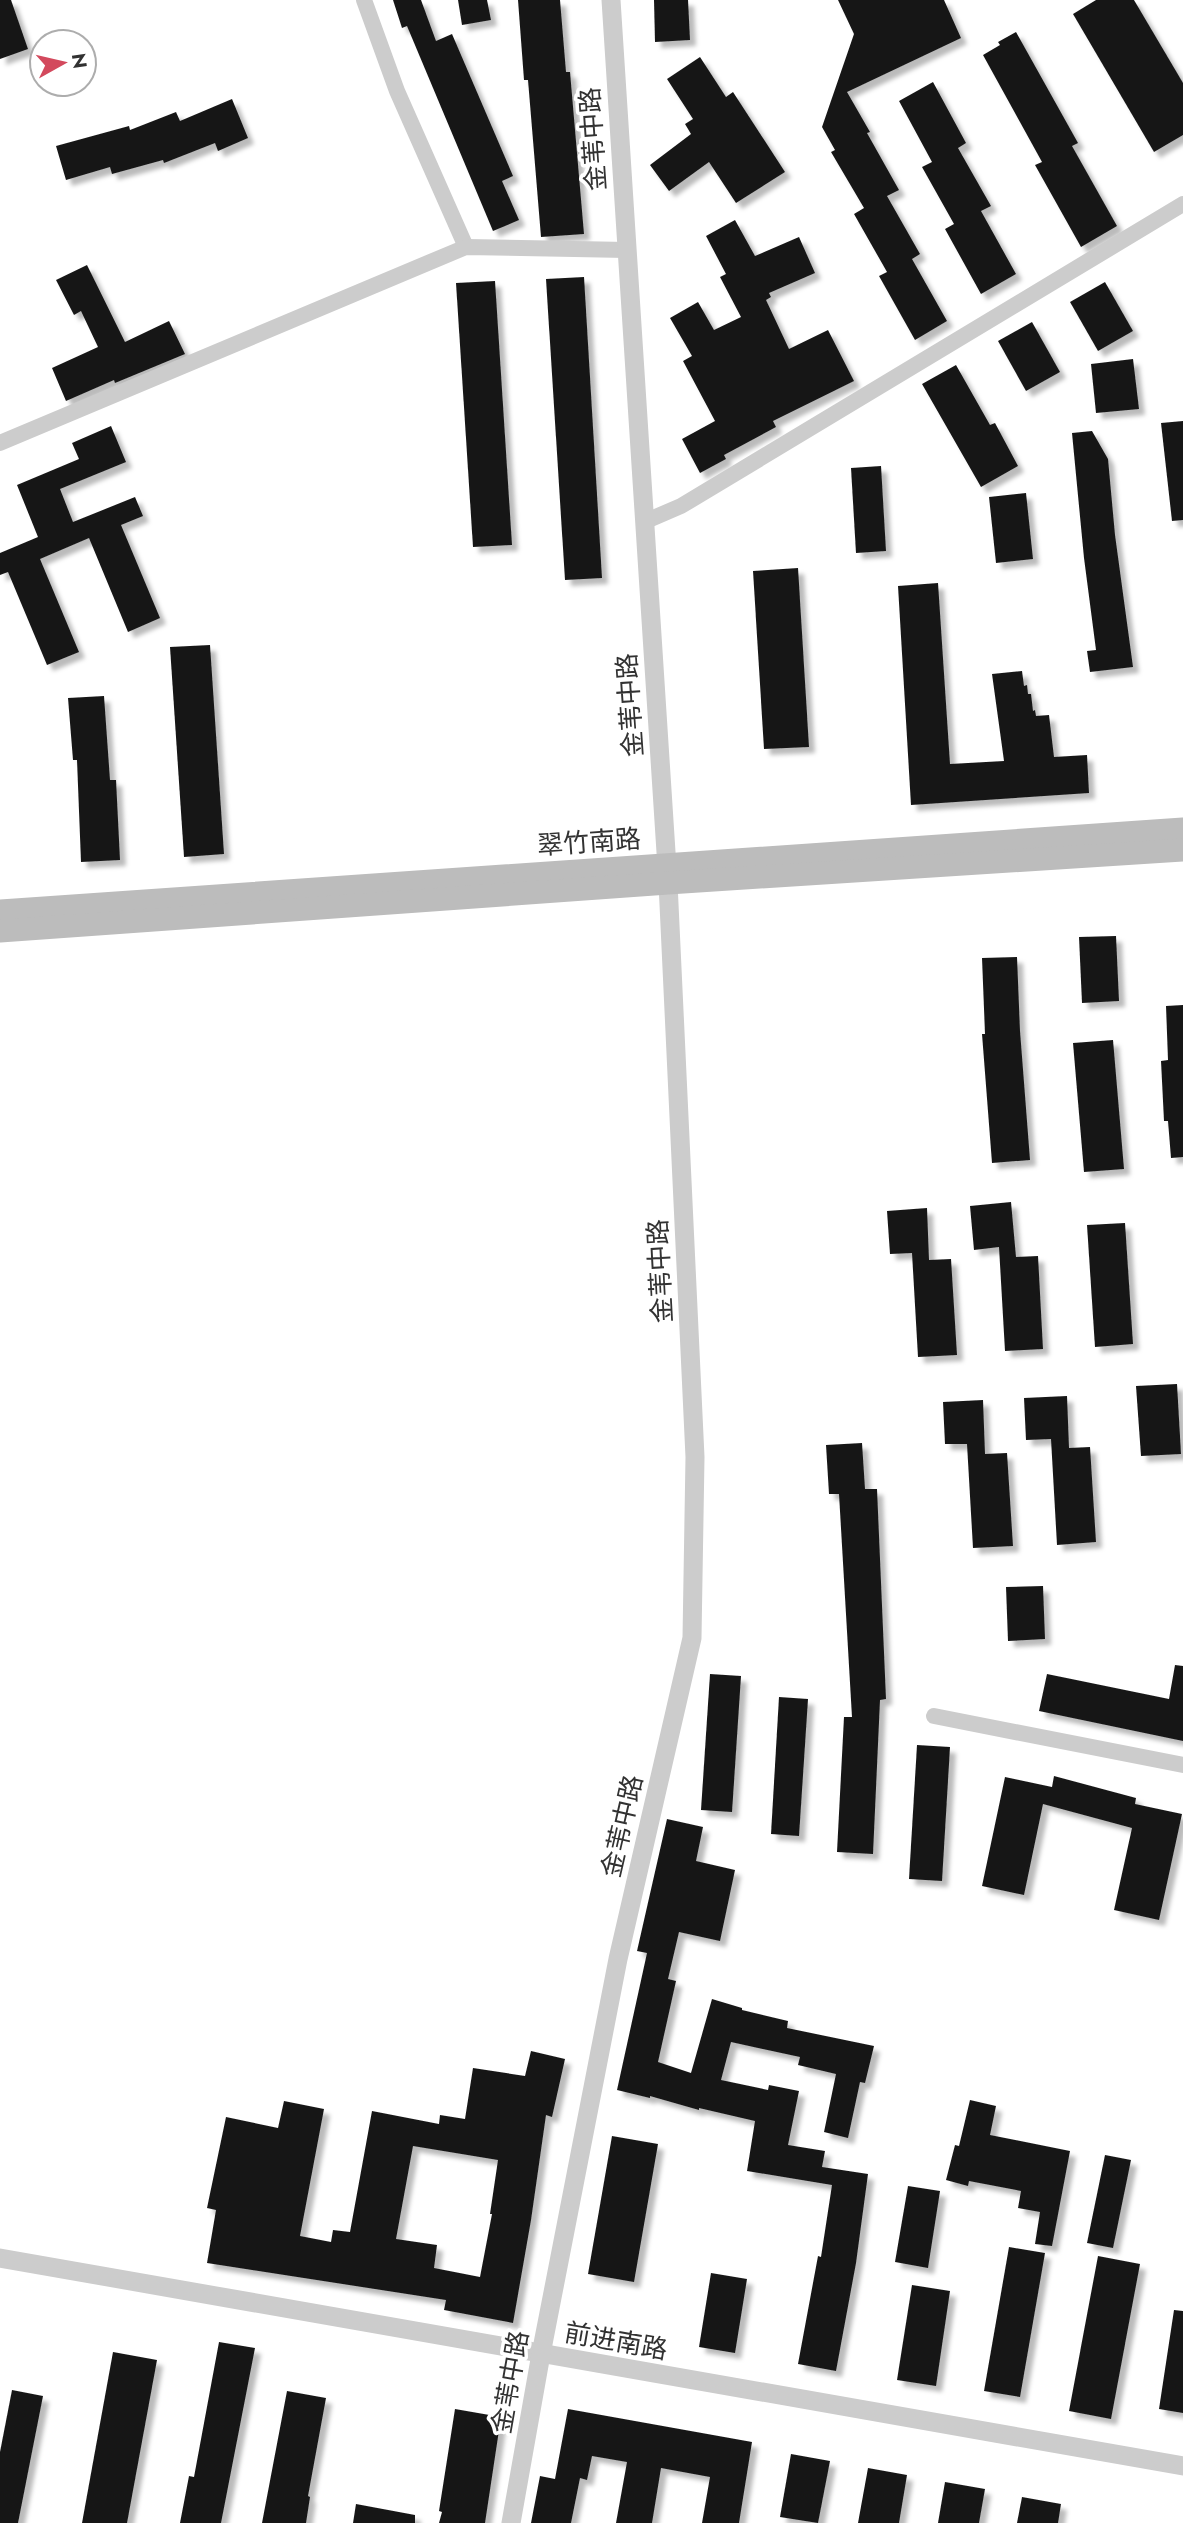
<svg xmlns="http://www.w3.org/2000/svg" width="1183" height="2523" viewBox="0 0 1183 2523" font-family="Jost,'Noto Sans SC',sans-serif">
	<defs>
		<filter id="shadow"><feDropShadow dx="6" dy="6" stdDeviation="2" flood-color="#0004"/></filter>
	</defs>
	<rect width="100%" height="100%" fill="#fff"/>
	<g fill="#191919" fill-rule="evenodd" filter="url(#shadow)">
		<path d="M0,0H11L28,49L0,59Z"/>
		<path d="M393,0H421L436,41L452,34L513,176L502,181L519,220L493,231L407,26L402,28Z"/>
		<path d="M458,0H487L491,20L462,25Z"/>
		<path d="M518,0H560L566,72H570L584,234L541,237L528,80H524Z"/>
		<path d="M654,0H688L690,40L655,42Z"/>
		<path d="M838,0H944L961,38L847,92L870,132L867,133L899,190L887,196L920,254L912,259L947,321L915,340L879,276L887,272L854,214L864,208L831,152L835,150L822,127L854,34Z"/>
		<path d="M1096,0H1134L1183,83V135L1154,152L1073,14Z"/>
		<path d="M1016,32L1078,143L1072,146L1117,226L1081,247L1035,165L1042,162L983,55L1000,45L998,42Z"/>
		<path d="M700,57L726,97L733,92L785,172L736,203L709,162L669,191L650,165L691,134L685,124L693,119L667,79Z"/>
		<path d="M933,82L966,143L958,148L991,206L981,211L1016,274L981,294L945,229L954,224L922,167L932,162L899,101Z"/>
		<path d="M232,99L248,138L218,151L215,143L164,163L163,160L112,174L110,167L66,180L56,146L129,126L130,130L176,112L180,121Z"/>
		<path d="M735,220L755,256L799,237L815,273L769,293L771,297L766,300L789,349L828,330L854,381L773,421L776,427L724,455L726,459L700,473L682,439L715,421L683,361L692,356L670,318L698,302L714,330L741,317L720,277L726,274L706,236Z"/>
		<path d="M87,265L125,342L169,321L185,354L115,383L114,380L66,401L52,368L98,347L81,311L74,315L56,280Z"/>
		<path d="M584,277L602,578L565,580L546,279Z"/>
		<path d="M495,281L512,545L473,547L456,283Z"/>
		<path d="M1105,282L1133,331L1098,351L1070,302Z"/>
		<path d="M1032,322L1060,372L1026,391L998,341Z"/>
		<path d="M1133,359L1139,409L1096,413L1091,364Z"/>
		<path d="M956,365L990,425L995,423L1018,466L981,487L922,384Z"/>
		<path d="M1183,421V520L1172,521L1161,423Z"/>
		<path d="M111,426L126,462L60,489L73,522L135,497L143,516L121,525L160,618L128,632L89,538L40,559L79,652L47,665L8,572L0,575V553L38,537L17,485L79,459L72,443Z"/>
		<path d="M1092,431L1108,459L1115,535L1133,667L1090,672L1087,651L1096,650L1084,558L1072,433Z"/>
		<path d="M881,466L886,551L856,553L851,468Z"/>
		<path d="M1026,493L1033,559L996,563L989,497Z"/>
		<path d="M798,568L809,747L764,749L753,571Z"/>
		<path d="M938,583L950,764L1004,761L992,674L1022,671L1024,686L1027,685L1028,694H1031L1033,711L1035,710L1036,716L1049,715L1054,757L1087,755L1089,793L911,805L898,586Z"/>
		<path d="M210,645L224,854L184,857L170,647Z"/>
		<path d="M104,696L110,780H116L120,860L81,862L77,760H73L68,698Z"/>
		<path d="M1116,936L1119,1001L1082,1003L1079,937Z"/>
		<path d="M1017,957L1020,1031L1030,1160L992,1163L982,1034H985L982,958Z"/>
		<path d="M1183,1005V1157L1171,1158L1168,1121H1164L1161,1061L1168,1060L1166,1006Z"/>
		<path d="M1113,1040L1124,1169L1084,1172L1073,1043Z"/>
		<path d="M1011,1202L1016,1257L1038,1256L1043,1349L1005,1351L999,1247L974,1250L970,1206Z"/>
		<path d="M927,1208L929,1260L951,1259L957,1355L918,1357L912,1253L890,1254L887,1211Z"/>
		<path d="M1125,1223L1133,1344L1095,1347L1087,1225Z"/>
		<path d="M1177,1384L1181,1454L1141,1456L1136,1386Z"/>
		<path d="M1067,1396L1069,1448L1090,1447L1096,1542L1057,1545L1051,1439L1026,1440L1024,1398Z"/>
		<path d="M983,1400L985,1454L1007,1453L1013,1546L973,1548L967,1444H945L943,1402Z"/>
		<path d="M862,1443L865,1489H877L886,1699L880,1700L873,1854L837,1852L844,1717H852L839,1494H829L826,1445Z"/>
		<path d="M1043,1586L1045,1639L1008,1641L1006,1587Z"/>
		<path d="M1175,1665L1183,1666V1741L1039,1711L1047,1674L1169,1699Z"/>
		<path d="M710,1674L741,1676L732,1812L701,1810Z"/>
		<path d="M779,1697L808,1699L799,1836L771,1834Z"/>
		<path d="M917,1745L950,1747L942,1881L909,1879Z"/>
		<path d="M1054,1776L1136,1798L1135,1804L1182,1814L1159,1920L1114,1910L1132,1828L1043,1804L1024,1895L982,1886L1005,1777L1052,1787Z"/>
		<path d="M667,1819L703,1827L696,1861L735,1870L720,1941L679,1932L668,1979L676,1981L658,2062L691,2073L712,1999L742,2008V2010L788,2021L787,2028L874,2046L865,2083L860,2082L848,2138L824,2132L836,2074L798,2065L800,2057L731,2042L721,2080L768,2090L769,2085L799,2091L788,2145L825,2151L822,2167L868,2174L856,2263L836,2371L798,2364L818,2256L821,2257L832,2185L747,2171L755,2121L699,2108V2110L650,2096V2098L617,2090L647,1953L637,1951Z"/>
		<path d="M531,2051L565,2059L552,2117L546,2115L531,2220L513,2323L444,2310L446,2300L207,2263L216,2210L207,2208L226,2117L278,2128L284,2101L324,2109L300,2236L331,2242L333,2230L350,2232L372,2111L439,2124L440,2115L465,2119L473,2068L525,2076ZM413,2146L498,2160L490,2214H492L480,2277L434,2268L437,2245L396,2239Z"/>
		<path d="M970,2100L996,2106L990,2135L1070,2151L1052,2246L1035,2244L1040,2212L1018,2208L1021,2191L969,2181L968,2186L946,2180L955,2145L959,2146Z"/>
		<path d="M612,2136L658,2144L634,2282L588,2274Z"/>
		<path d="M1105,2155L1131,2160L1113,2248L1087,2243Z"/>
		<path d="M908,2186L940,2191L928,2268L895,2262Z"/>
		<path d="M1009,2247L1045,2253L1020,2397L984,2391Z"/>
		<path d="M1098,2256L1140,2264L1111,2419L1069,2411Z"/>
		<path d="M711,2273L747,2279L735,2353L699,2347Z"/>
		<path d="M912,2285L950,2291L936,2386L897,2380Z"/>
		<path d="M1174,2310L1183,2311V2413L1159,2409Z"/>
		<path d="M219,2342L255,2348L221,2523H180L189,2476L194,2477Z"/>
		<path d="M113,2352L157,2360L127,2523H82Z"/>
		<path d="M12,2390L43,2396L18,2523H0V2452Z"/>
		<path d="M287,2391L326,2398L308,2496L310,2497L306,2523H262Z"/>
		<path d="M455,2409L501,2417L485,2523H439L442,2512L439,2511Z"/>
		<path d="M568,2409L752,2442L739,2523H702L710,2477L661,2468L652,2523H616L627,2462L592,2456L587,2480L580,2478L571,2523H531L540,2476L555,2479Z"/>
		<path d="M791,2454L830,2461L818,2523L780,2517Z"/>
		<path d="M868,2468L907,2475L899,2523H858Z"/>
		<path d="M945,2482L985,2489L979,2523H938Z"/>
		<path d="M1022,2497L1061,2504L1058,2523H1017Z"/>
		<path d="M356,2504L415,2515V2523H353Z"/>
	</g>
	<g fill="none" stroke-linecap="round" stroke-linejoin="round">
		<g stroke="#ccc" stroke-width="16">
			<path d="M364,0L397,91L466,247"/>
			<path d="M0,443L466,247L627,250"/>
			<path d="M644,522L681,506L1183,204"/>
			<path d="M934,1716L1183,1765"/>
		</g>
		<g stroke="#ccc" stroke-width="19">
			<path d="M0,2258L1183,2466"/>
			<path d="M511,2523L541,2354L618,1959L692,1638L695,1457L668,883L611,0"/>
		</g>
		<g stroke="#bcbcbc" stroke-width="23">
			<path d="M0,911L1183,829"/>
			<path d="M0,931L668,883L1183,850"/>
		</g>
	</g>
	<g text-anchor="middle" stroke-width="7" stroke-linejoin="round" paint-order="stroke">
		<g font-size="26" fill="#323232" stroke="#fff">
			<text transform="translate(593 139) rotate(-94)" y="9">金苇中路</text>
			<text transform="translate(630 705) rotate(-94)" y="9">金苇中路</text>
			<text transform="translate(589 842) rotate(-4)" y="9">翠竹南路</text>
			<text transform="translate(660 1271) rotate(-93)" y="9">金苇中路</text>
			<text transform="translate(622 1826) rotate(-77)" y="9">金苇中路</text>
			<text transform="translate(616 2341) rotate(10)" y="9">前进南路</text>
			<text transform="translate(510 2382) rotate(-80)" y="9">金苇中路</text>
		</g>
	</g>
	<g transform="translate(63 63) rotate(82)"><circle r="33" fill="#ffffff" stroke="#adadad" stroke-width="2"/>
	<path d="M0-5L12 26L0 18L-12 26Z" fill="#d3495d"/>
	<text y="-10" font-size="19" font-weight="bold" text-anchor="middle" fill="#323232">N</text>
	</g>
</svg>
